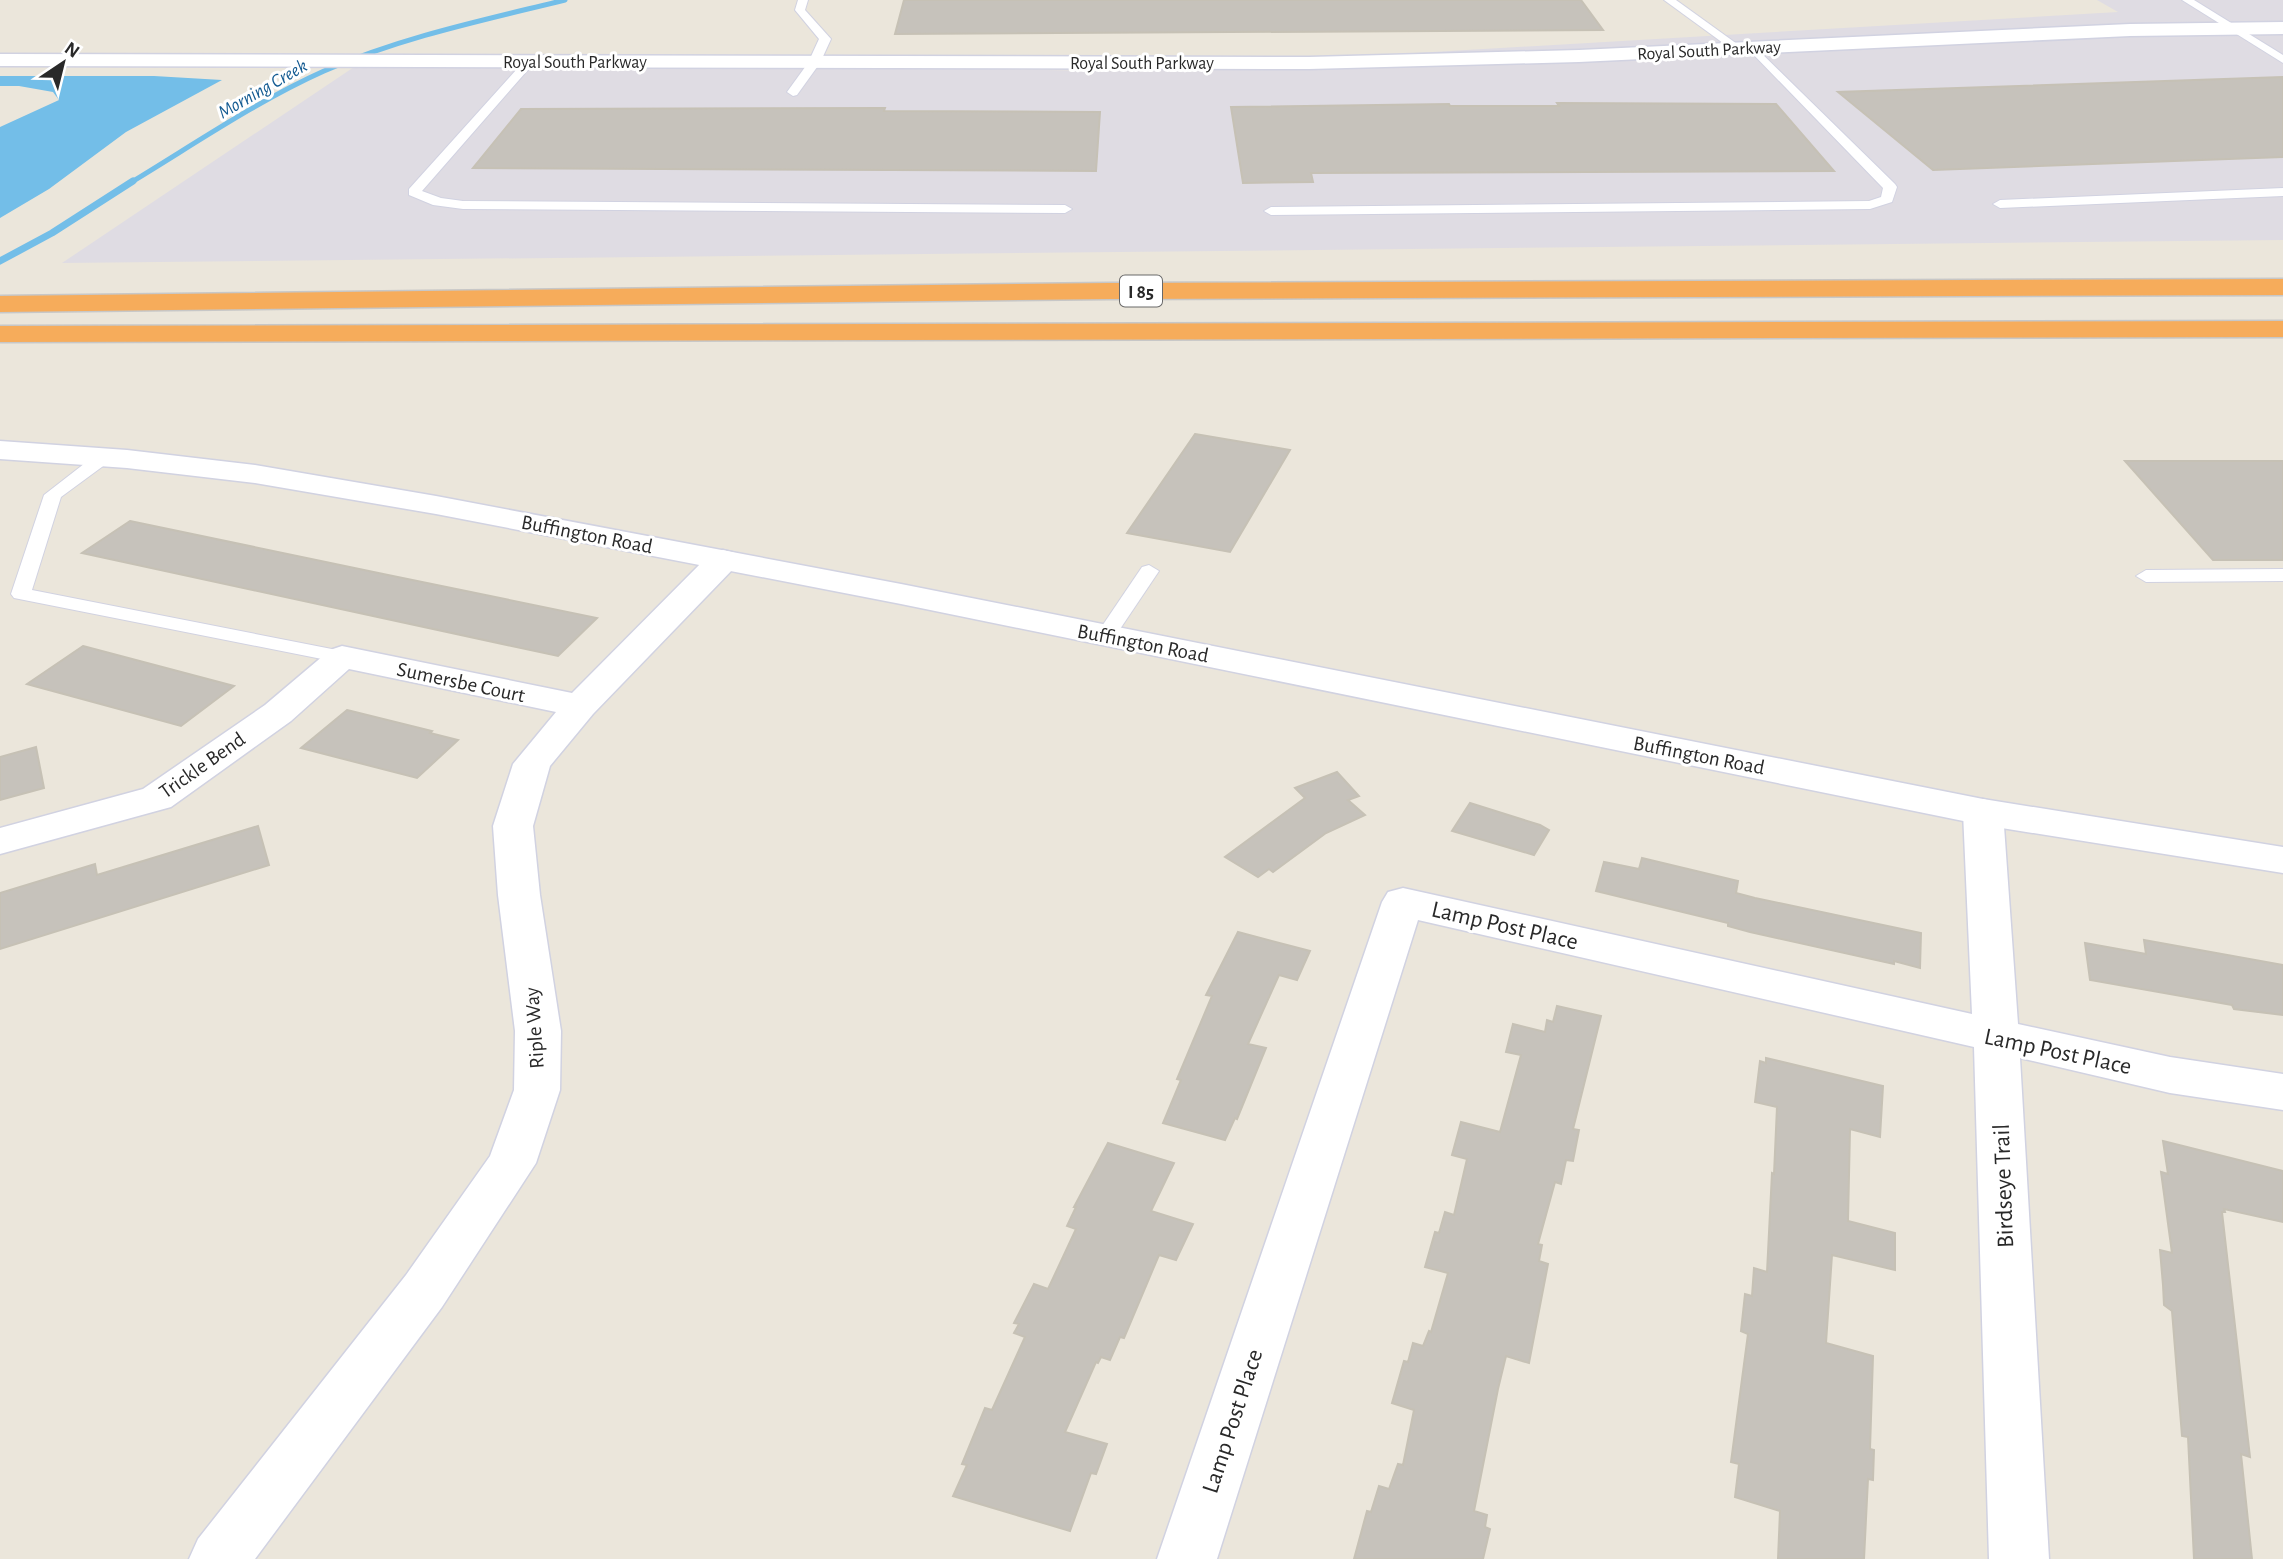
<svg xmlns="http://www.w3.org/2000/svg" width="2283" height="1559" viewBox="0 0 2283 1559" font-family="'Alegreya Sans',sans-serif">
	<rect width="100%" height="100%" fill="#ebe6db"/>
	<path fill="#dfdce3" d="M2097,0H2283V240L62,263L366,59L1107,71L2118,12Z"/>
	<path fill="#73bee8" d="M0,76H154L222,80L126,132L49,189L0,218V127L59,100L53,92L19,86H0Z"/>
	<g fill="none" stroke-linecap="round" stroke-linejoin="round">
		<path stroke="#73bee8" stroke-width="5" d="M130,183C193,145 257,101 324,71C402,37 484,20 565,0"/>
		<path stroke="#73bee8" stroke-width="7" d="M0,261L52,233L133,181"/>
	</g>
	<g fill="#c6c2bb" stroke="#c6c1b5" stroke-width="2">
		<path d="M904,0H1581L1603,30L895,34Z"/>
		<path d="M2283,77V157L1933,170L1838,92Z"/>
		<path d="M1557,103L1776,104L1834,171L1311,173L1313,182L1243,183L1231,107L1449,104L1450,106H1559Z"/>
		<path d="M885,108L884,111L1100,112L1096,171L473,168L521,109Z"/>
		<path d="M1195,434L1290,450L1230,552L1127,533Z"/>
		<path d="M2125,461H2283V560H2213Z"/>
		<path d="M130,521L388,575L597,618L558,656L82,553Z"/>
		<path d="M83,646L234,686L181,726L27,684Z"/>
		<path d="M347,710L432,731L430,733L458,740L417,778L301,748Z"/>
		<path d="M36,747L44,788L0,800V757Z"/>
		<path d="M1337,772L1359,796L1348,800L1365,815L1326,833L1273,872L1269,869L1258,877L1225,857L1305,798L1295,788Z"/>
		<path d="M1470,803L1540,825L1549,830L1534,855L1452,831Z"/>
		<path d="M258,826L269,865L0,949V893L95,864L97,875Z"/>
		<path d="M1642,858L1738,881L1736,893L1755,898L1921,933L1920,968L1894,961V964L1750,932L1728,926V923L1596,891L1604,862L1639,869Z"/>
		<path d="M1238,932L1310,951L1297,980L1279,975L1248,1044L1266,1048L1237,1119L1235,1118L1225,1140L1163,1123L1181,1080L1177,1079L1212,996L1206,995Z"/>
		<path d="M2144,940L2283,965V1015L2234,1009L2232,1005L2090,980L2085,943L2146,954Z"/>
		<path d="M1557,1006L1601,1016L1573,1129L1579,1130L1573,1161L1566,1160L1561,1184L1555,1182L1538,1244L1542,1245L1539,1261L1548,1264L1529,1363L1506,1356L1498,1389L1474,1511L1487,1515L1485,1527L1490,1529L1483,1559H1354L1367,1511L1371,1512L1379,1486L1389,1489L1398,1464L1403,1465L1414,1410L1392,1403L1404,1361L1408,1362L1413,1343L1423,1346L1429,1331L1431,1332L1448,1273L1425,1267L1435,1232L1439,1233L1445,1212L1454,1215L1467,1159L1452,1155L1461,1122L1500,1132L1521,1055L1506,1052L1513,1024L1545,1032L1547,1020L1553,1022Z"/>
		<path d="M1766,1058L1883,1086L1880,1137L1850,1129L1848,1221L1895,1233V1270L1832,1255L1826,1343L1873,1356L1870,1449L1874,1450L1873,1480L1868,1479L1864,1559H1778L1780,1511L1735,1497L1739,1464L1731,1462L1748,1334L1741,1331L1745,1294L1752,1296L1754,1268L1767,1272L1772,1173L1774,1174L1777,1107L1755,1102L1760,1061L1766,1063Z"/>
		<path d="M2163,1141L2283,1171V1222L2224,1209L2225,1212H2222L2250,1457L2241,1454L2252,1559H2194L2188,1437L2182,1436L2172,1311L2164,1305L2163,1285L2160,1250L2172,1253L2161,1172L2168,1174Z"/>
		<path d="M1108,1143L1174,1163L1151,1211L1193,1224L1176,1260L1159,1255L1124,1338L1120,1337L1110,1360L1101,1357L1098,1363L1096,1362L1065,1432L1107,1444L1096,1474L1091,1473L1070,1531L953,1496L967,1465L962,1464L985,1408L992,1410L1025,1337L1014,1333L1019,1324L1014,1323L1034,1284L1048,1289L1076,1229L1067,1226L1076,1207H1074Z"/>
	</g>
	<g fill="none" stroke-linecap="round" stroke-linejoin="round">
		<defs>
			<g id="lane">
				<path d="M798,0H808L805,10L831,39L820,63L797,95L793,96L787,92L808,63L819,39L795,10Z"/>
				<path d="M1664,0H1676L1744,49L1734,51Z"/>
				<path d="M2182,0H2194L2283,55V63Z"/>
				<path d="M1753,45L1895,184L1897,187L1892,202L1870,209L1271,215L1264,211L1271,207L1869,201L1881,197L1883,188L1749,50V46Z"/>
				<path d="M529,59L533,60V64L422,191L441,198L463,201L1065,205L1072,209L1065,213L463,209L433,205L409,195V189L525,60Z"/>
				<path d="M2283,188V196L2000,208L1993,204L2000,200Z"/>
				<path d="M104,452L113,457L110,461L61,497L32,590L342,651L349,653L352,657L349,661L342,663L14,598L11,594L44,495L98,453Z"/>
				<path d="M1149,565L1159,571L1116,635L1113,639H1099L1096,635L1142,567Z"/>
				<path d="M2283,569V581L2146,582L2136,576L2146,570Z"/>
			</g>
			<g id="street">
				<path d="M723,550L735,553L739,560L735,567L593,714L550,766L533,826L540,895L561,1031L560,1090L536,1163L442,1307L255,1559H189L198,1539L406,1275L490,1156L514,1090L515,1031L498,895L493,826L513,764L556,712L349,669L291,721L171,807L0,854V828L143,789L265,705L330,650L342,646L572,693L711,553Z"/>
				<path d="M1983,799L1997,803L2003,812L2018,1024L2170,1057L2283,1074V1110L2170,1093L2020,1058L2049,1559H1989L1974,1047L1418,920L1217,1559H1157L1382,902L1388,892L1403,888L1972,1014L1963,812L1969,803Z"/>
			</g>
			<g id="secondary">
				<path d="M2283,22V34L2130,36L1579,62L1309,69L0,66V54L1309,57L1579,50L2130,24Z"/>
				<path d="M0,441L127,450L255,465L436,496L901,584L1983,799L2283,847V873L1983,825L901,604L436,514L255,483L127,468L0,459Z"/>
			</g>
			<g id="highway">
				<path d="M2283,279V295L1110,299L0,312V296L1110,283Z"/>
				<path d="M2283,321V337L0,342V326Z"/>
			</g>
		</defs>
		<use href="#lane" stroke="#d1d2e1" stroke-width="2"/>
		<use href="#street" stroke="#d1d2e1" stroke-width="3"/>
		<use href="#secondary" stroke="#d1d2e1" stroke-width="3"/>
		<use href="#highway" stroke="#c7c7c7" stroke-width="3"/>
		<use href="#lane" fill="#fff" fill-rule="evenodd"/>
		<use href="#street" fill="#fff" fill-rule="evenodd"/>
		<use href="#secondary" fill="#fff" fill-rule="evenodd"/>
		<use href="#highway" fill="#f6ac5b" fill-rule="evenodd"/>
	</g>
	<g text-anchor="middle" stroke-width="6" stroke-linejoin="round" paint-order="stroke">
		<g font-size="18" fill="#292929" stroke="#fff">
			<text transform="translate(1709 50) rotate(-3)" y="6">Royal South Parkway</text>
			<text x="575" y="68">Royal South Parkway</text>
			<text x="1142" y="69">Royal South Parkway</text>
		</g>
		<g font-size="19" font-style="italic" fill="#145b92" stroke="#fff">
			<text transform="translate(262 88) rotate(-30)" y="7">Morning Creek</text>
		</g>
		<rect fill="#fff" stroke="#696969" stroke-width="2" x="1120" y="275.5" width="42" height="31" rx="5"/>
		<g font-size="19" font-weight="bold" fill="#292929">
			<text x="1141" y="298">I 85</text>
		</g>
		<g font-size="21" fill="#292929" stroke="#fff">
			<text transform="translate(587 534) rotate(11)" y="7">Buffington Road</text>
			<text transform="translate(1143 643) rotate(11)" y="7">Buffington Road</text>
			<text transform="translate(461 682) rotate(12)" y="7">Sumersbe Court</text>
			<text transform="translate(1699 755) rotate(11)" y="7">Buffington Road</text>
			<text transform="translate(202 765) rotate(-35)" y="7">Trickle Bend</text>
			<text transform="translate(534 1028) rotate(-94)" y="7">Riple Way</text>
		</g>
		<g font-size="24" fill="#292929" stroke="#fff">
			<text transform="translate(1505 925) rotate(13)" y="8">Lamp Post Place</text>
			<text transform="translate(2058 1051) rotate(12)" y="8">Lamp Post Place</text>
			<text transform="translate(2003 1186) rotate(-92)" y="8">Birdseye Trail</text>
			<text transform="translate(1232 1421) rotate(-72)" y="8">Lamp Post Place</text>
		</g>
	</g>
	<g transform="translate(63 63) rotate(35)" stroke="#ffffff" stroke-width="5" paint-order="stroke">
	<path d="M0-5L12 26L0 18L-12 26Z" fill="#292929"/>
	<text y="-10" font-size="19" font-weight="bold" text-anchor="middle" fill="#292929">N</text>
	</g>
</svg>
